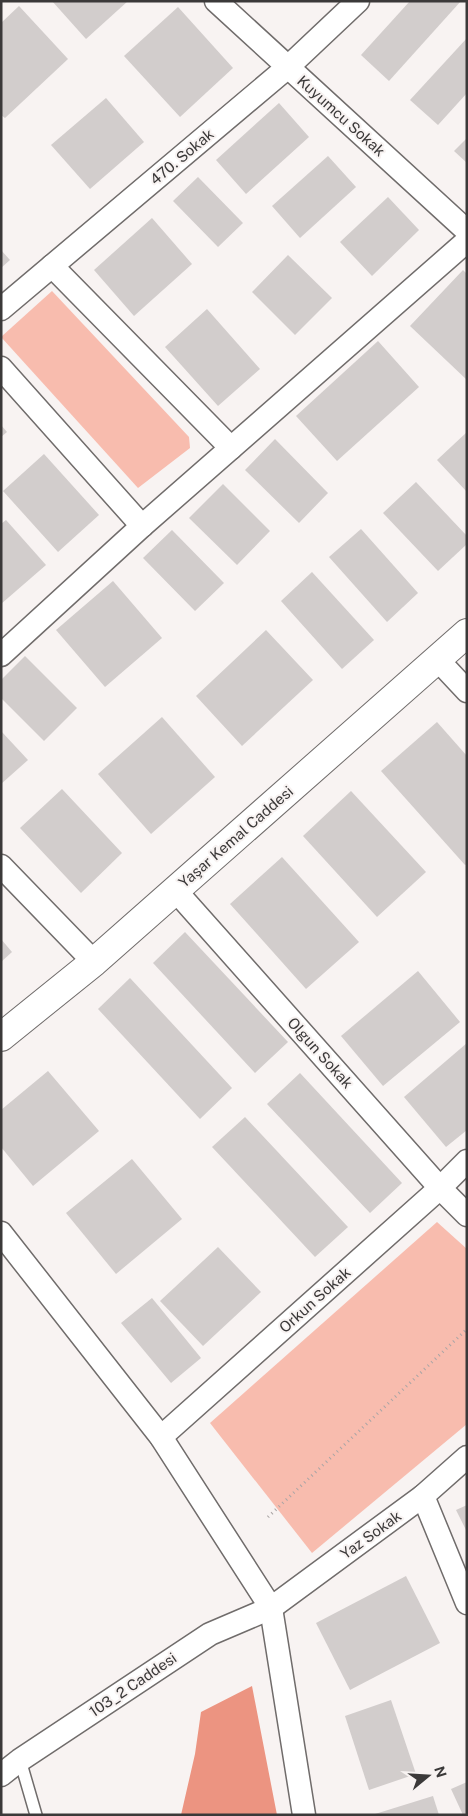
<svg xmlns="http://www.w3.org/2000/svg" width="468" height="1816" viewBox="0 0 468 1816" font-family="'Public Sans',sans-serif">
	<rect width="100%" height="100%" fill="#f8f3f2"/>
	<g fill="#f8bcae">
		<path d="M52,291L189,437L190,448L138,488L1,337Z"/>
		<path d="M437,1222L467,1249V1424L312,1553L210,1423Z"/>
	</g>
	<path fill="#ec9481" d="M252,1686L277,1815H181L195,1754L201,1712Z"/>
	<g fill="#d2cdcc">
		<path d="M52,1H128L86,39Z"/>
		<path d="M410,1H461L389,81L361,55Z"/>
		<path d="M19,6L68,59L5,118L1,115V23Z"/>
		<path d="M178,7L233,68L180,117L124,56Z"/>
		<path d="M467,38V93L438,125L410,100Z"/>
		<path d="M106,98L144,142L90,189L51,145Z"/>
		<path d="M279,103L309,137L246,194L216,160Z"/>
		<path d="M467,138V163L454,151Z"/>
		<path d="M328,156L356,187L300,238L272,206Z"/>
		<path d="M198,177L243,223L218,247L173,201Z"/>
		<path d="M388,197L419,230L372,276L340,242Z"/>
		<path d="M152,218L192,264L134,316L94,270Z"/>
		<path d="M1,250L10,260L1,268Z"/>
		<path d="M288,255L332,298L295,335L252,292Z"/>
		<path d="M463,270L467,274V380L410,326Z"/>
		<path d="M207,309L260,369L218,406L165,347Z"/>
		<path d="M378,341L419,387L337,461L296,416Z"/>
		<path d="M1,425L7,432L1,437Z"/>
		<path d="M467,432V492L437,460Z"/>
		<path d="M275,439L328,493L299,523L245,470Z"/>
		<path d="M44,454L99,515L58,552L3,491Z"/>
		<path d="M416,482L467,536V544L438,571L383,513Z"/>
		<path d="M223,484L270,531L237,565L189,518Z"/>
		<path d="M6,520L46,565L1,604V524Z"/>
		<path d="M361,529L418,593L387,622L329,557Z"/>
		<path d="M172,530L224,583L195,611L143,558Z"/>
		<path d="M312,572L374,640L342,669L281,601Z"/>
		<path d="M113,581L162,638L105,687L56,630Z"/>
		<path d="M266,630L313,680L242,746L196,696Z"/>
		<path d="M25,656L77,708L44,741L1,698V680Z"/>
		<path d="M162,717L215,777L151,834L98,774Z"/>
		<path d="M437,722L467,756V864L465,865L381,771Z"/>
		<path d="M1,731L28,760L1,784Z"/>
		<path d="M62,789L122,853L81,893L20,828Z"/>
		<path d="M351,791L426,872L377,917L303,836Z"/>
		<path d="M282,857L359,942L306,989L230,904Z"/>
		<path d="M185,932L288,1042L255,1073L153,963Z"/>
		<path d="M1,939L12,952L1,962Z"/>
		<path d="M418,971L460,1022L383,1086L341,1036Z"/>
		<path d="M130,978L232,1088L200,1119L98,1009Z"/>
		<path d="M467,1043V1130L446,1147L404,1097Z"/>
		<path d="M48,1071L99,1131L33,1186L1,1147V1110Z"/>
		<path d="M300,1073L402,1183L370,1213L267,1104Z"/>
		<path d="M245,1117L348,1227L315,1257L212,1147Z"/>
		<path d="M132,1159L182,1219L116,1274L66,1213Z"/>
		<path d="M218,1247L261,1292L203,1346L160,1301Z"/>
		<path d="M152,1298L201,1358L171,1383L121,1323Z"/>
		<path d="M467,1505V1532L456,1510Z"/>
		<path d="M406,1576L440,1643L350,1690L316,1623Z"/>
		<path d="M391,1700L416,1774L369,1790L345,1716Z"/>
		<path d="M467,1782V1815H463L451,1789Z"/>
		<path d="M433,1796L439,1815H375V1814Z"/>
	</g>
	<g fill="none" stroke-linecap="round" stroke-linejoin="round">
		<defs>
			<path id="lane" d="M20,1760L36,1815"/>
			<g id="street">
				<path d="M216,1L467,231"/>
				<path d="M52,266L231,448"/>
				<path d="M1,309L288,67L358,1"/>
				<path d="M1,368L142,526"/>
				<path d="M1,655L142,526L467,241"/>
				<path d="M437,659L467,691"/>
				<path d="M1,866L94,962"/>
				<path d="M175,890L440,1188L467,1215"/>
				<path d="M1,1233L161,1437L271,1608L304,1815"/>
				<path d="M161,1437L440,1188L467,1161"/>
				<path d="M423,1496L467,1603"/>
				<path d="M1,1775L20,1760L210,1634L271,1608L423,1496L467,1457"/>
			</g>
			<path id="secondary" d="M1,1037L94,962L467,633"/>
		</defs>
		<use href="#lane" stroke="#706c6b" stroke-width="14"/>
		<use href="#street" stroke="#706c6b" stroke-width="25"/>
		<use href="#secondary" stroke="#706c6b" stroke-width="30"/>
		<path stroke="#a9a5a5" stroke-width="3" stroke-dasharray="1 4" stroke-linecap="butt" d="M268,1517L467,1329"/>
		<use href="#lane" stroke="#fff" stroke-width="11"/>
		<use href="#street" stroke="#fff" stroke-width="22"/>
		<use href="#secondary" stroke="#fff" stroke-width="28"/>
	</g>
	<g text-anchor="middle" stroke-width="4" stroke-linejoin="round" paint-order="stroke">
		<g font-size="15" fill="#3b3939" stroke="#f8f3f2">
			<text transform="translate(341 116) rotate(42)" y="5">Kuyumcu Sokak</text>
			<text transform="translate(182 157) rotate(-40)" y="5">470. Sokak</text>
			<text transform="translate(236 837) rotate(-41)" y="5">Yaşar Kemal Caddesi</text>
			<text transform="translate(320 1053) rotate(48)" y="5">Olgun Sokak</text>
			<text transform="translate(315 1300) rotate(-42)" y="5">Orkun Sokak</text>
			<text transform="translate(371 1535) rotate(-36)" y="5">Yaz Sokak</text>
			<text transform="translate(133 1685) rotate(-34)" y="5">103_2 Caddesi</text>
		</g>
	</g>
	<rect width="468" height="1816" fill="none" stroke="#3b3939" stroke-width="5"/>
	<g transform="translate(428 1776) rotate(72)" stroke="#f8f3f2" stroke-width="4" paint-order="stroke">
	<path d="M0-4L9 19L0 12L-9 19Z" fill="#3b3939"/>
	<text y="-8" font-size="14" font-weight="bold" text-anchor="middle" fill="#3b3939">N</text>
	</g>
</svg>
